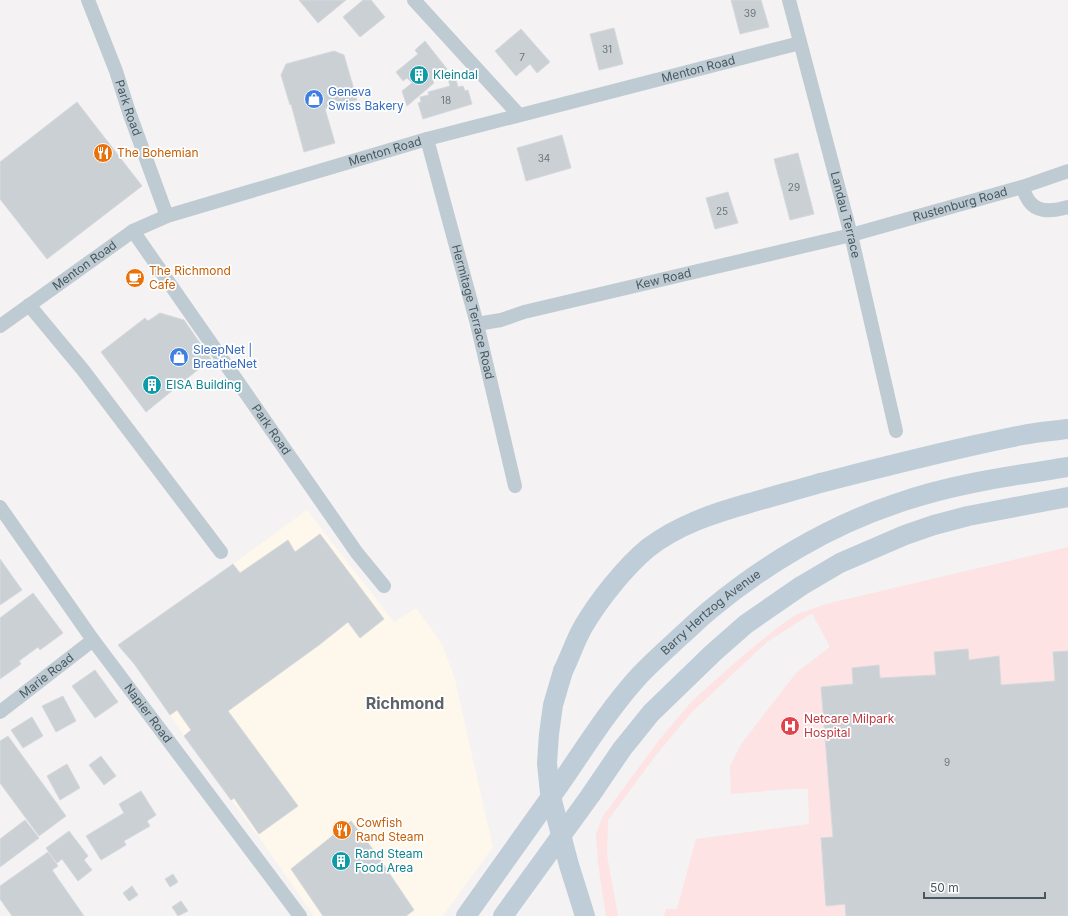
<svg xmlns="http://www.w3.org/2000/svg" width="1068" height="916" viewBox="0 0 1068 916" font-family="Inter,sans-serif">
	<rect width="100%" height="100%" fill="#f4f2f2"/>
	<path fill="#fef7ec" d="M307,510L394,622L416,608L428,624L442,644L455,679L473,760L493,847L443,916H314L261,840L184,736L170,715L135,665L118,645L233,564Z"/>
	<path fill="#fde3e3" d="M1068,547V651L1055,681L1001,685L999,656L969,660L968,649L934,652L936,675L880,678L879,665L852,668L853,684L821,687L833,837L821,838L826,906L845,904L846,916H664L666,909H677L696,839L809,824L808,789H790L731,794L730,766L742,743L796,673L830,647L812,613L767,642L692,712L656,755L608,820L607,855L618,916H606L598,863L596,834L603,816L660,739L692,701L739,659L777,628L797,614L830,603Z"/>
	<g fill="#cbd0d4" stroke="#d5d9dd">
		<path d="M299,0H346L318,23Z"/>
		<path d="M363,0H371L385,17L360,37L343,17Z"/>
		<path d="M731,0H761L769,27L740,34Z"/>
		<path d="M614,28L623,64L599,70L590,34Z"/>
		<path d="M521,29L550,62L537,73L530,64L516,76L495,51Z"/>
		<path d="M425,41L447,69L433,81L434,83L407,106L402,91L412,83L407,78L403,81L396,72L418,54L415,50Z"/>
		<path d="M334,51L344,55L357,100L325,109L335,143L304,152L291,104L290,105L281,75L286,64Z"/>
		<path d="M455,76L458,87L463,86L465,91L468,90L472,104L423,119L418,103L421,102L420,97L429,95L428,92L450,86L448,78Z"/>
		<path d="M77,102L142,186L47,259L0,199V162Z"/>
		<path d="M562,135L571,168L526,181L517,148Z"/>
		<path d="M798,153L814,214L790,220L774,159Z"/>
		<path d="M728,192L738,223L715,229L706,198Z"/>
		<path d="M160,313L184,320L211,359L146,412L101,352L145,318L148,321Z"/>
		<path d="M320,534L384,619L360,638L348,622L319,645L228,711L298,806L259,834L234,798L231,800L184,736L191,730L177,710L170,715L135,665L118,645L233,564L240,573L288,540L295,552Z"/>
		<path d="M0,559L22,590L0,605Z"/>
		<path d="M33,593L63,633L40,650L38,647L19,661L21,664L0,679V618Z"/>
		<path d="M968,649L969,660L999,656L1001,685L1055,681L1053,652L1068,651V916H846L845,904L826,906L821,838L833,837L821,687L853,684L852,668L879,665L880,678L936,675L934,652Z"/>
		<path d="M95,670L118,702L95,718L72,686Z"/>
		<path d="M63,696L76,721L56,732L42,706Z"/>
		<path d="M32,717L43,736L23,748L11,730Z"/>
		<path d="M8,736L66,816L39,836L0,783V741Z"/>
		<path d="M101,756L116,776L104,785L89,765Z"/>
		<path d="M67,764L80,788L60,800L47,776Z"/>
		<path d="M141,791L156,815L147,821L150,826L124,841L126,845L101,860L86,836L124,813L119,804Z"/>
		<path d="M25,820L39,838L0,867V839Z"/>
		<path d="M351,821L375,852L414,910L406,916H323L291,869Z"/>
		<path d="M69,831L88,856L84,860L92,870L78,881L62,859L57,863L46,848Z"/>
		<path d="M48,852L58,866L52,870L84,916H12L0,899V886Z"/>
		<path d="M173,874L178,882L170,887L165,879Z"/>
		<path d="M132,886L138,895L129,901L123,893Z"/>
		<path d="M181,901L188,911L178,916L172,907Z"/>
	</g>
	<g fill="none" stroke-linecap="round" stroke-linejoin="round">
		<g stroke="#bfcbd2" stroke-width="14">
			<path id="s1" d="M88,0L116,71L129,112L167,216"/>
			<path d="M414,0L519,115"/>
			<path id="s2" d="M789,0L851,235L896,431"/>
			<path id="s3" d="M427,139L477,324L515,486"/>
			<path d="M1022,187C1024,191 1026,197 1029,201C1038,214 1055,211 1068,207"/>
			<path id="s4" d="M133,231L357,553L384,586"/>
			<path d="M29,305L83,370L221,552"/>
			<path id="s5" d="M477,324L501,320L524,312L851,235L1022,187L1068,171"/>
			<path id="s6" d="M0,326L133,231L167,216L427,139L800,43"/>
			<path id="s7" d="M0,507L93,640L300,916"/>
			<path id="s8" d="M0,712L93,640"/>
		</g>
		<g stroke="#becdd7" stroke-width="20">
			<path d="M563,671C570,657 575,641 583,627C598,601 625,567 648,548C678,525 714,513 750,503C773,496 797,490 820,483C887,466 955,448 1023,435C1038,432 1053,431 1068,429"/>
			<path id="s9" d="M466,916C497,872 529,828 560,784C585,748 609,709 639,676C652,662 667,649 682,635C691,627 701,617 711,609C764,565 829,526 895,504C951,484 1010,476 1068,467"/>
			<path d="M503,916L590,796L622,749L651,713L713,653L746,624L801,586L840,563L905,535L934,525L968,516L1068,497"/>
		</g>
		<path stroke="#becdd7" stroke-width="20" d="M563,671L553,705L549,734L547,763L550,793L569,865L585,916"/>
	</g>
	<defs>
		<symbol id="building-disc" viewBox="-11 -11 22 22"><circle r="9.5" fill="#0f9aa8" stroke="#fff"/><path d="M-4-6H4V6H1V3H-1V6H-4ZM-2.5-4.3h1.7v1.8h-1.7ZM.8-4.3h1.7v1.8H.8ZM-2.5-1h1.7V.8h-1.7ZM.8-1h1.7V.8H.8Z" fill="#fff"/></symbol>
		<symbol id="shop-disc" viewBox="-11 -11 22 22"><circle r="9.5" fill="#3f7fe0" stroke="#fff"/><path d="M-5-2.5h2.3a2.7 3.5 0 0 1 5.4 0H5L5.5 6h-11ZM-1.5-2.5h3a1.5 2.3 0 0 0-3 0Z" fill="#fff"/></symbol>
		<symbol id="restaurant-disc" viewBox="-11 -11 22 22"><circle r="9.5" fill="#e8710a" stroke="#fff"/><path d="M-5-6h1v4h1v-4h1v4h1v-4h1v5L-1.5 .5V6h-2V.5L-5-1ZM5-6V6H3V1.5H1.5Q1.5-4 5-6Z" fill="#fff"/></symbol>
		<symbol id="cafe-disc" viewBox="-11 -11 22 22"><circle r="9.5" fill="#e8710a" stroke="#fff"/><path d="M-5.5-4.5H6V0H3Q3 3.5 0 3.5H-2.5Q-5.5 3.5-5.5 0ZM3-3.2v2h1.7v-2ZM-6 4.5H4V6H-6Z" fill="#fff"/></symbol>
		<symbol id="hospital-disc" viewBox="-11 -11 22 22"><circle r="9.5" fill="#e0444e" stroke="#fff"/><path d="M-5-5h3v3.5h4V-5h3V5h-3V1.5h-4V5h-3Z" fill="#fff"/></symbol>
	</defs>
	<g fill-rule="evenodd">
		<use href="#building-disc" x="408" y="64" width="22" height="22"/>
		<use href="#shop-disc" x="303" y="88" width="22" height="22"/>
		<use href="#restaurant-disc" x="92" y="142" width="22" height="22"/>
		<use href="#cafe-disc" x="124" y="267" width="22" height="22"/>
		<use href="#shop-disc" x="168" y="346" width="22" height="22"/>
		<use href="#building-disc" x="141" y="374" width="22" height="22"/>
		<use href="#hospital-disc" x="779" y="715" width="22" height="22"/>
		<use href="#restaurant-disc" x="331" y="819" width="22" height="22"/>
		<use href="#building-disc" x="330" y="850" width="22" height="22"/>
	</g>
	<g text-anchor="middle" stroke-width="3.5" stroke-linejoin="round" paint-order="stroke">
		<g font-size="10" fill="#69767e">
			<text x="750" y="17">39</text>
			<text x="607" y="53">31</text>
			<text x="522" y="61">7</text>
			<text x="446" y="104">18</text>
			<text x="544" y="162">34</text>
			<text x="794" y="191">29</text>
			<text x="722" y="215">25</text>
			<text x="947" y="766">9</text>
		</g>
		<g font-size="12" fill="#485861" stroke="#fff">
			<text dy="4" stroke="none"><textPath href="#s6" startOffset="752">Menton Road</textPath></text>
			<text dy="4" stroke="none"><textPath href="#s1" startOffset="115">Park Road</textPath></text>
			<text dy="4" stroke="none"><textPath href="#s6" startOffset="428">Menton Road</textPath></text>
			<text dy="4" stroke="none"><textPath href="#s5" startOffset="498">Rustenburg Road</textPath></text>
			<text dy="4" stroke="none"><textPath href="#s2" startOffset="222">Landau Terrace</textPath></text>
			<text dy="4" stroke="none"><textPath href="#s6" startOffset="104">Menton Road</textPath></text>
			<text dy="4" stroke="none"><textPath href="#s5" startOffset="192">Kew Road</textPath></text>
			<text dy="4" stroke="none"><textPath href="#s3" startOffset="179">Hermitage Terrace Road</textPath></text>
			<text dy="4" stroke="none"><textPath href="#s4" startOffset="242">Park Road</textPath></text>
			<text dy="4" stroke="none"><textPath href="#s9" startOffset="392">Barry Hertzog Avenue</textPath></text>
			<text dy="4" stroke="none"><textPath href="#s8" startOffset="59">Marie Road</textPath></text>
			<text dy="4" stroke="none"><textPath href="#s7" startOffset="254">Napier Road</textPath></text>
		</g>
		<g font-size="12" fill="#0d838f" stroke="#fff" text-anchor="start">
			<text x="433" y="79">Kleindal</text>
			<text x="166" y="389">EISA Building</text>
			<text x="355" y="858">Rand Steam<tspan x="355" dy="14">Food Area</tspan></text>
		</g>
		<g font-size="12" fill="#366cbe" stroke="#fff" text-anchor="start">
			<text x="328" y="96">Geneva<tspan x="328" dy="14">Swiss Bakery</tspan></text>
			<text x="193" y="354">SleepNet |<tspan x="193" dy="14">BreatheNet</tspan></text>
		</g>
		<g font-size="12" fill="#c56008" stroke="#fff" text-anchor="start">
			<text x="117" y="157">The Bohemian</text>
			<text x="149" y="275">The Richmond<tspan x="149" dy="14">Cafe</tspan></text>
			<text x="356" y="827">Cowfish<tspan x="356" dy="14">Rand Steam</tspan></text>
		</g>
		<g font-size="12" fill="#be3a42" stroke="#fff" text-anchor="start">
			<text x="804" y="723">Netcare Milpark<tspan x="804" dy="14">Hospital</tspan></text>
		</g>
		<g font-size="16" font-weight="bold" fill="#5d6367" stroke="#fff">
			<text x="405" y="709">Richmond</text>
		</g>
	</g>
	<path d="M924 892v6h121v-6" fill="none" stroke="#485861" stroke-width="2"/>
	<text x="930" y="892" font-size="12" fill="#485861" stroke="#ffffff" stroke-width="3" paint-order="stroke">50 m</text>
</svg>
